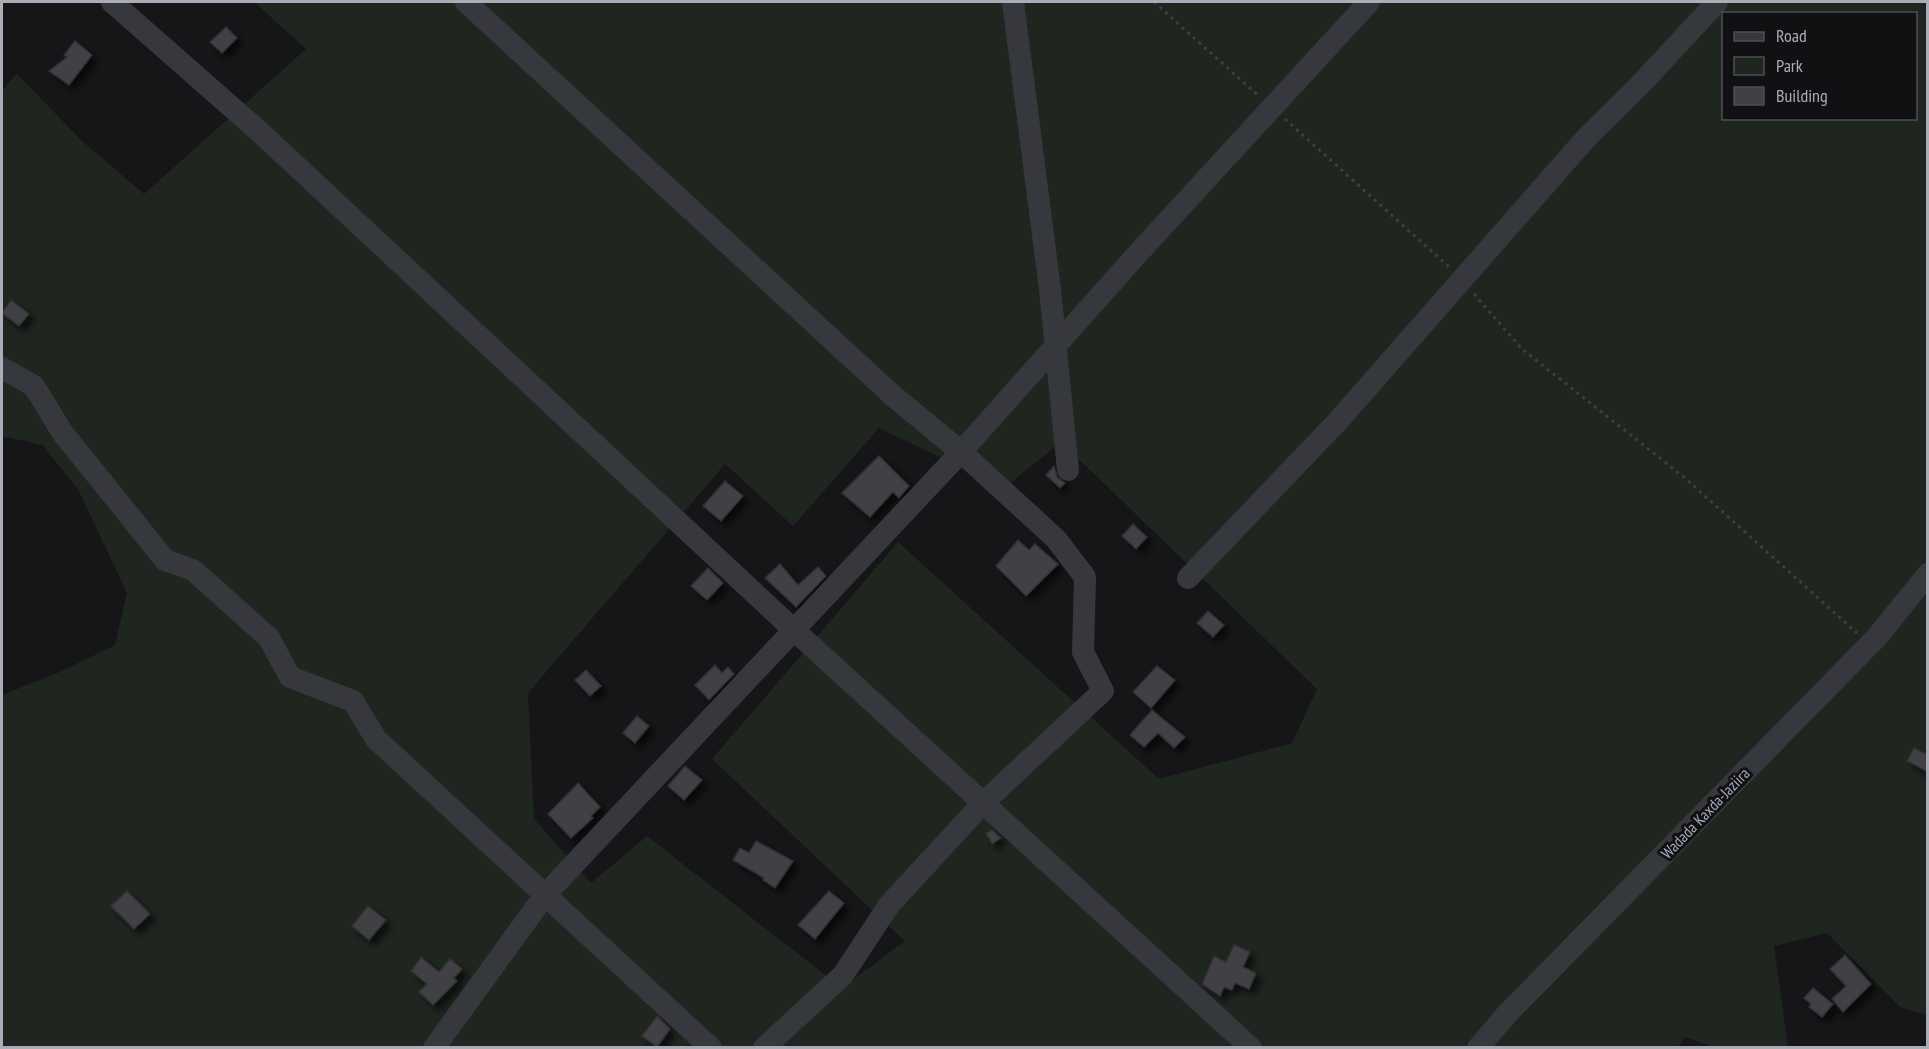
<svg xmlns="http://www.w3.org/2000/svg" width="1929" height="1049" viewBox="0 0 1929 1049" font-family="'PT Sans Narrow',sans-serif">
	<defs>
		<filter id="shadow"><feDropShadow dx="5.5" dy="5.5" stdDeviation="3" flood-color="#0009"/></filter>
	</defs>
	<rect width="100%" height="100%" fill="#161618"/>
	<path fill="#1e261f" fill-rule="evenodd" d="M254,2H1927V1015L1900,1007L1827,933L1774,946L1788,1047H1713L1685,1037L1677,1048L2,1047V695L62,671L115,645L127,593L78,489L42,445L2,436V90L17,74L82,141L144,194L306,49ZM1724,14H1916V118H1724ZM879,428L1004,488L1061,442L1317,689L1292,743L1159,779L898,542L712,759L905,941L842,988L647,836L591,883L534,819L528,693L725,464L793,526Z"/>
	<g fill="#404145" stroke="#303034" stroke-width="1.5" filter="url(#shadow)">
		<path d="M226,27L237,38L222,53L210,42Z"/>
		<path d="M75,41L92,55L69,85L49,71L67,57L64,55Z"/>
		<path d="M11,300L29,314L19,326L2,313Z"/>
		<path d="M879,456L909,486L899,498L893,492L870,517L842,493Z"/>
		<path d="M1054,466L1057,477L1065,483L1060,488L1046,475Z"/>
		<path d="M725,481L743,496L721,521L703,506Z"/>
		<path d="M1133,524L1147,537L1136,549L1122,536Z"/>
		<path d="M1018,540L1029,550L1035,544L1058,564L1026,596L996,566Z"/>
		<path d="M780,564L798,585L818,567L826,576L796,607L765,578Z"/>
		<path d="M708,568L723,583L707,600L691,586Z"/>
		<path d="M1208,611L1224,625L1213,637L1197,623Z"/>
		<path d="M715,665L722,673L728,667L734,674L709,700L695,685Z"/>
		<path d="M1157,666L1175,680L1151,708L1133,692Z"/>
		<path d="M586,670L601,686L590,696L575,680Z"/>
		<path d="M1152,710L1185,737L1174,748L1158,733L1144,747L1130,735Z"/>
		<path d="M637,716L649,726L635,743L623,733Z"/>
		<path d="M1914,748L1928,755V772L1907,761Z"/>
		<path d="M685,766L702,780L684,800L668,786Z"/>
		<path d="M578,783L600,807L591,816L593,818L571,838L548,814Z"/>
		<path d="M992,830L1001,838L992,844L986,833Z"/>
		<path d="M756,841L793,861L775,888L763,880L764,878L733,860L740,848L749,853Z"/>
		<path d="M127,891L150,914L134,929L111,906Z"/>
		<path d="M829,891L844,903L815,939L798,925Z"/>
		<path d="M368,906L386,920L369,940L352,926Z"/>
		<path d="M1234,945L1250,952L1243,967L1256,973L1249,989L1235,983L1232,990L1224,987L1220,996L1202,984L1214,956L1226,962Z"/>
		<path d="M1845,955L1871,984L1843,1012L1832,999L1846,986L1830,969Z"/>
		<path d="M421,957L439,972L450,959L462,969L454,978L457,981L433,1005L419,992L427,984L411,971Z"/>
		<path d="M1813,988L1833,1004L1822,1017L1809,1007L1811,1004L1804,998Z"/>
		<path d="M657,1016L670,1029L657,1047L642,1036Z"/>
	</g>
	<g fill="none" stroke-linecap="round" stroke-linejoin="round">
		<g stroke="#3d3f44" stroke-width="3" stroke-dasharray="3 4.5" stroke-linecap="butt">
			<path d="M1154,2L1260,97"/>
			<path d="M1285,119L1449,267"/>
			<path d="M1474,294L1522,349L1685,478L1857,633"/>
		</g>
		<g stroke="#37383d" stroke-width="22">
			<path d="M112,2L262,134L794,630L1251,1048"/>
			<path d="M466,2L891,394L961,452L1141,250L1369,2"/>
			<path d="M1013,2L1050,289L1068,470"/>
			<path d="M2,368L34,386L62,432L165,560L193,570L269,638L290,677L353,701L376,739L711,1048"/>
			<path d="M1188,578L1338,421L1588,136L1638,87L1717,2"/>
			<path d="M434,1048L545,895L961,452L1056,539L1085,577L1083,652L1103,691L983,803L889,905L843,975L764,1048"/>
			<path d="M1478,1048L1507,1014L1877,637L1928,574"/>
		</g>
	</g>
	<g text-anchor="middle" stroke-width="6" stroke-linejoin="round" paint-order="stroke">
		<g font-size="16" fill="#a8adb8" stroke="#111113">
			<text transform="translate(1705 813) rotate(-46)" y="6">Wadada Kaxda-Jaziira</text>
		</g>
	</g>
	<rect width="1929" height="1049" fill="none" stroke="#a8adb8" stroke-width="6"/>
	<rect x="1722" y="12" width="195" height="108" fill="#111113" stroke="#4d4f55" stroke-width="1.5"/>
	<rect x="1734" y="32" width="30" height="9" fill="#37383d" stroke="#4d4f55" stroke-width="1.5"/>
	<text x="1776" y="42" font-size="18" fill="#a8adb8">Road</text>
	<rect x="1734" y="57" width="30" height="18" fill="#1e261f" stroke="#4d4f55" stroke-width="1.5"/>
	<text x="1776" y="72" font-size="18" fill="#a8adb8">Park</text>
	<rect x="1734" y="87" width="30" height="18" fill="#404145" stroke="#4d4f55" stroke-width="1.5"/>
	<text x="1776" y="102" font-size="18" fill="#a8adb8">Building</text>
</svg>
